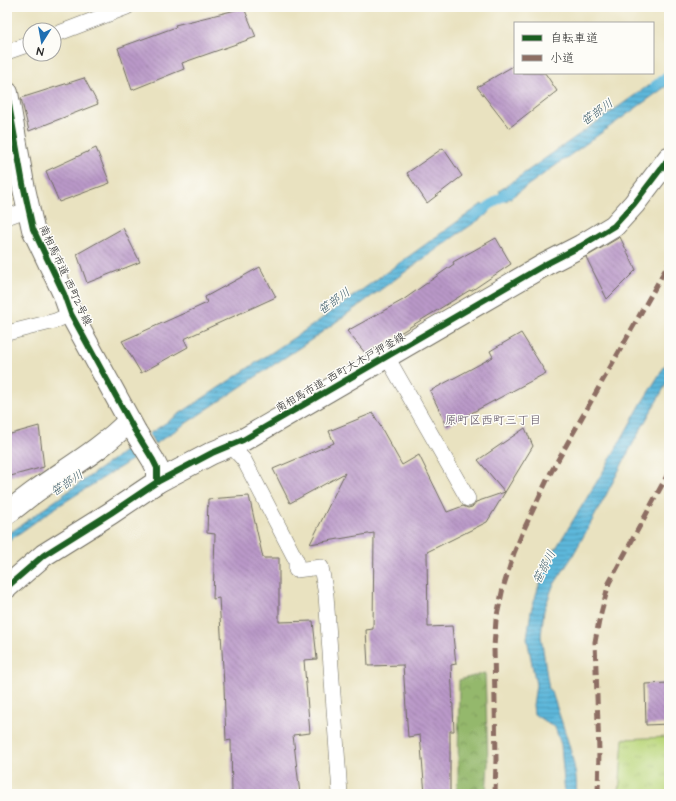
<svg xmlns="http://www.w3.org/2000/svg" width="676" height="801" viewBox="0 0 676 801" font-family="'Architects Daughter','Klee One',sans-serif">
	<defs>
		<pattern id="grass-tufts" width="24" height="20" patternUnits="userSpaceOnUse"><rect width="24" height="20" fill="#bbd77d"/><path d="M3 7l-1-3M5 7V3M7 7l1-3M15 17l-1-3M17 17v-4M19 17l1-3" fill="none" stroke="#a1b96c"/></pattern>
		<pattern id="forest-crowns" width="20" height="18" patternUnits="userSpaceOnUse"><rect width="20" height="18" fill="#94b86c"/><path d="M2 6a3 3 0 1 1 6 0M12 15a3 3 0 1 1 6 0" fill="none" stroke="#799659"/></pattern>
		<pattern id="water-rules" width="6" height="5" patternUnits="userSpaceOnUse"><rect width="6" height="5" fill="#5db8db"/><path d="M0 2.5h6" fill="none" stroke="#4d96b2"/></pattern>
		<pattern id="building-back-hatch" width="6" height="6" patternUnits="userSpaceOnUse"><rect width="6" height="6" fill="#b998c8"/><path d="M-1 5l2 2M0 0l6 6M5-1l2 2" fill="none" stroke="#977ca3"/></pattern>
	</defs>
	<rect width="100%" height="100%" fill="#fdfcf7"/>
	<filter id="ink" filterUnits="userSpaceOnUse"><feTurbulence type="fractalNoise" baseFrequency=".025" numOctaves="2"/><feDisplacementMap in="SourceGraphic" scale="8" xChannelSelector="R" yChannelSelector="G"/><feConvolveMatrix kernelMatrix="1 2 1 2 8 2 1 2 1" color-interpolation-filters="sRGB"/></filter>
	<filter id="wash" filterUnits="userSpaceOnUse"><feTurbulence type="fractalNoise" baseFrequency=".012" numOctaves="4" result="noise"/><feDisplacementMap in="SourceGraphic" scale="16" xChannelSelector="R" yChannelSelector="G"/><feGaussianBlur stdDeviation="0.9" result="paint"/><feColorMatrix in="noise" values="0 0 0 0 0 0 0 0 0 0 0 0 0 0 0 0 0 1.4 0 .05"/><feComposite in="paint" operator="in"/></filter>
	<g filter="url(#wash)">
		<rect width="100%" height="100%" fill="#e9e2c0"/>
		<path fill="url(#grass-tufts)" stroke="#738154" d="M669,737V794H619L623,739Z"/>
		<path fill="url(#forest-crowns)" stroke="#60724c" d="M485,673L488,764L486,794H456L458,778L459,680Z"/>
		<g fill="url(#water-rules)" stroke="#447283">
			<path d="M662,76L668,85L506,201L499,191Z"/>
			<path d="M482,204L489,213L455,236L311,340L155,444L149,434L310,327Z"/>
			<path d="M669,359V379L632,445L604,499L572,557L553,586L544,610L541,636L549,690L552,692C560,719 580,768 576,794H565L561,745L555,727L543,720L534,714L533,705L536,685L527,638L531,611L545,566L604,470L641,404Z"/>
			<path d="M132,446L138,456L52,510L7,542V535Z"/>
		</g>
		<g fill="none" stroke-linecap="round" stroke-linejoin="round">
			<g stroke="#5db8db" stroke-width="9">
				<path d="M654,86L669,75"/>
				<path d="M476,215L513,189"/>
			</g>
		</g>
		<g id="blocks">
			<g fill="url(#building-back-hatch)">
				<path d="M244,8L256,37L182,63L184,69L132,90L118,48L176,27L175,25Z"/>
				<path d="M515,65V73H545L557,91L509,128L477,87Z"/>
				<path d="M84,78L98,104L29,131L21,98Z"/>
				<path d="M96,148L110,183L59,202L46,171Z"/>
				<path d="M443,148L462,176L427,203L407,173Z"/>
				<path d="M123,228L140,262L87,283L77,254Z"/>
				<path d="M620,237L636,270L607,299L586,257Z"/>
				<path d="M496,238L511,264L471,291L470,290L366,354L347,331L403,300L454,264L453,262Z"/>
				<path d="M260,267L276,297L184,339L188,347L141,373L122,341L207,303L205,297Z"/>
				<path d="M521,333L546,373L447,426L430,391L493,357L490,351Z"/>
				<path d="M373,413L402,465L419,455L447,512L463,506L468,508L472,507L476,502L505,492L478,460L525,428L533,446L487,522L427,552L428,627L452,626L456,664L451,665L454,731H450V794H425L420,735L408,737L403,665L368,666L366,630L373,629L374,533L310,544L345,473L290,503L273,469L334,443L329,431Z"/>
				<path d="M39,426L44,467L7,477V435Z"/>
				<path d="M249,496L263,558H279V622L313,621L317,659L304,660L310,733L293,735L300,794H232L231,740L226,741L224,686L219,598L213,599L215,534L207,533L208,499Z"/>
				<path d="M669,683V724L646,725L645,684Z"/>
			</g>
		</g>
	</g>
	<g filter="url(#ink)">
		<use href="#blocks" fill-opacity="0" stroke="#6e6b5f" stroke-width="1"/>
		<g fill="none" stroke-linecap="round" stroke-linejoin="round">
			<defs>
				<g id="service">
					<path d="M54,35L127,7"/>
					<path d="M7,52L30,44"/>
					<path d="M7,217L29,209"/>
					<path d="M7,333L55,321L71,314"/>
					<path d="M387,357L468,499"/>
					<path d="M230,445L244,460L296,560V570L321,567L326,595L340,794"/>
				</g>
				<g id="minor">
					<path d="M7,93L23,184L33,229L64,294L71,314L135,431L153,460L157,468V482"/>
					<path d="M7,513C17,506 26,498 36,491C68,468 102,449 129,421"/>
					<path d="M7,587L44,555L111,513L157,482L212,453L243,440L546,264L581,246L614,226L634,204L669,158"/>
				</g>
			</defs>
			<use href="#service" stroke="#6e6b5f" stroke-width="16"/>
			<use href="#minor" stroke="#6e6b5f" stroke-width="24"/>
			<use href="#service" stroke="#fff" stroke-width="15"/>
			<use href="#minor" stroke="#fff" stroke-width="22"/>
			<g stroke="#8d6e63" stroke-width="5" stroke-dasharray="10 5" stroke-linecap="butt">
				<path d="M495,794L496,759L494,647L496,620L503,588L514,553L524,529L550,474L669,263"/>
				<path d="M598,794L599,751L595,642L599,621L609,583L669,472"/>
			</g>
			<defs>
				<g id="cycleway">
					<path d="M7,93L23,184L33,229L64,294L71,314L135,431L153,460L157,468V482"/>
					<path d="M7,587L44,555L111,513L157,482L212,453L243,440L546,264L581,246L614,226L634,204L669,158"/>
				</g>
			</defs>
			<use href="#cycleway" stroke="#fdfcf7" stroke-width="8"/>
			<use href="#cycleway" stroke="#1b5e20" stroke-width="6"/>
		</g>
	</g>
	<g text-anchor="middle" stroke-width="3" stroke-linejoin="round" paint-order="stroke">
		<g font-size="11" fill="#2b2b2b" stroke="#fdfcf7">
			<text transform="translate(66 275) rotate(65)" y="4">南相馬市道 西町2号線</text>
			<text transform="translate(340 372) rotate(-30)" y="4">南相馬市道 西町大木戸押釜線</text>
		</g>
		<g font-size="12" font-style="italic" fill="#3c5c69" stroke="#fdfcf7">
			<text transform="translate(597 112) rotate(-36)" y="4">笹部川</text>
			<text transform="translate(334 301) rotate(-36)" y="4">笹部川</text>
			<text transform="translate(67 483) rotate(-34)" y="4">笹部川</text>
			<text transform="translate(544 567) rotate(-63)" y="4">笹部川</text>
		</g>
		<g font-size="12" fill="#5d5162" stroke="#fdfcf7">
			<text x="493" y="424">原町区西町三丁目</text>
		</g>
	</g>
	<rect width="676" height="801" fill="none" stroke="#fdfcf7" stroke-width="24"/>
	<rect x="514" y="22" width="140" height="52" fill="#fdfcf7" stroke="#a9a8a5"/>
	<rect x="522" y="35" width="20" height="6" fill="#1b5e20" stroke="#a9a8a5"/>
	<text x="550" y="42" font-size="12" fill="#2b2b2b">自転車道</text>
	<rect x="522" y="55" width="20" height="6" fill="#8d6e63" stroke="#a9a8a5"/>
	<text x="550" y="62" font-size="12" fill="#2b2b2b">小道</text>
	<g transform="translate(42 42) rotate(191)"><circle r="19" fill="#fdfcf7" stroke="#a9a8a5"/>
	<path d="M0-3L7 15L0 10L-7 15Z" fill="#1f6fb2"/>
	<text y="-6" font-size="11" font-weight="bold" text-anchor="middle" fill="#2b2b2b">N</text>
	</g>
</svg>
